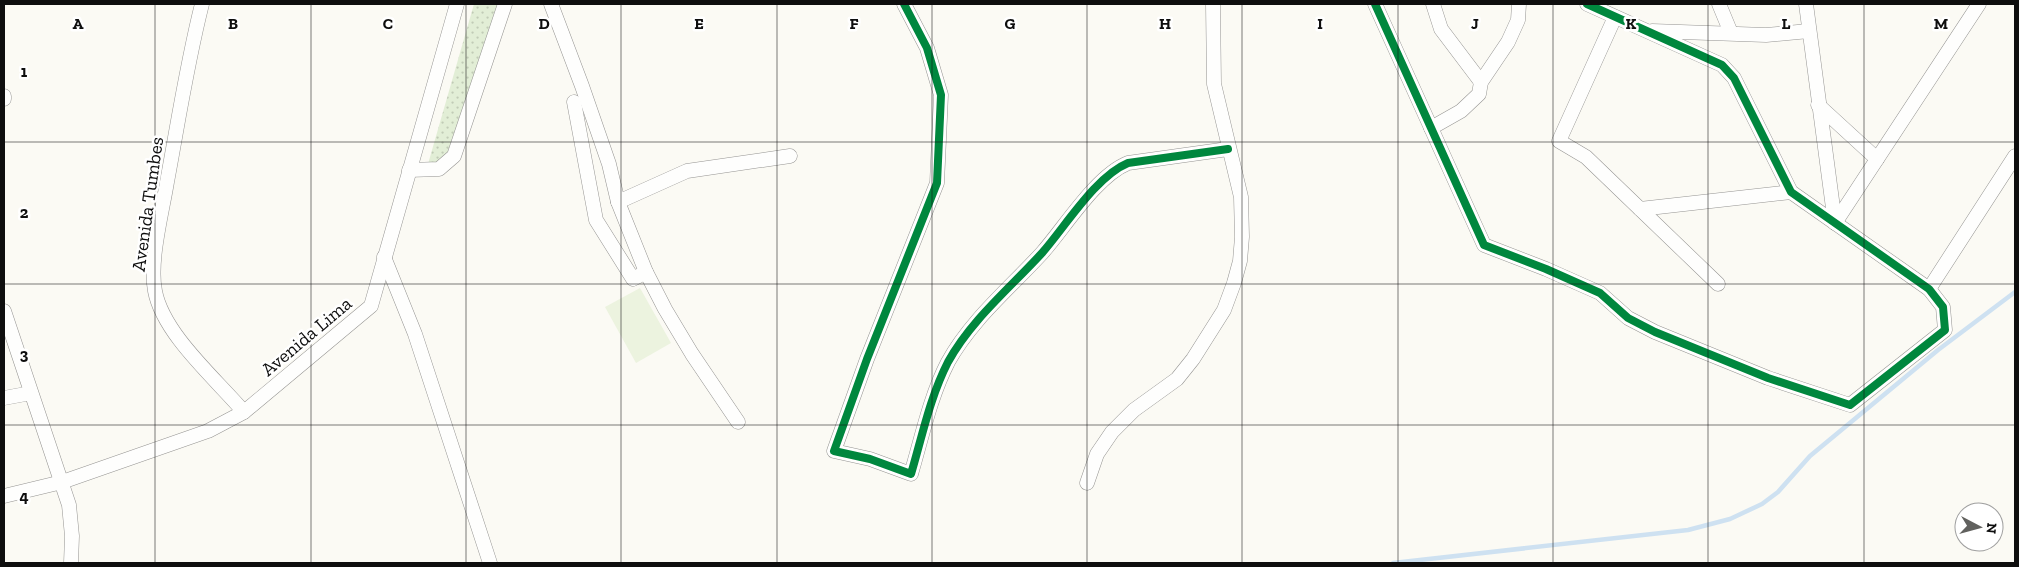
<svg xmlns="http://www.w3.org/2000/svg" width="2019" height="567" viewBox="0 0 2019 567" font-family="'Zilla Slab',serif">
	<defs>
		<pattern id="green-dots" width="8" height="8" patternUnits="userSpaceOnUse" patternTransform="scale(1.25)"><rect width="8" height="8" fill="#e2eed6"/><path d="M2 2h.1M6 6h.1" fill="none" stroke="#c1cbb6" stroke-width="1.8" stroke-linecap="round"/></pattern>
	</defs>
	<rect width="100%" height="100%" fill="#fbfaf4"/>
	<path fill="url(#green-dots)" d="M474,4H500L451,152L435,166L428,164Z"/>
	<path fill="#ecf3df" d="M640,288L671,343L636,363L605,307Z"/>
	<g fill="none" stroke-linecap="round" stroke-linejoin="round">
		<path stroke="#cee1f1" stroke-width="4.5" d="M1393,563L1688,530L1730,519L1762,504L1778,492L1810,456L1938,350L2015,292"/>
		<defs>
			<g id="minor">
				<path d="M202,4C187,63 178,123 167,182C162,213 149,261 155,291C163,334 216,379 244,412"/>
				<path d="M551,4L582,86L609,164L618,202L646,272L665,309L692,354L738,422"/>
				<path d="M904,4L927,48L941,95L937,183L867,359L834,451L870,459L911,474C922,437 930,397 948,362C971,320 1010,288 1042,253C1065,227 1096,176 1128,163L1228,149"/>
				<path d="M1375,4L1484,245L1546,269L1600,293L1628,318L1655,332L1768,378L1850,405L1945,330L1943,307L1929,289L1791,192L1734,78L1722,65L1587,4"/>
				<path d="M1433,4L1441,29L1481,82"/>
				<path d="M1719,4L1731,33"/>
				<path d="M1806,4L1835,223"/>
				<path d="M1615,17L1559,141L1586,157L1718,284"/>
				<path d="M1652,31L1766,35L1809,31"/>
				<path d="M4,96V99"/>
				<path d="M574,102L596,220L633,279L646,272"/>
				<path d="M1818,105L1877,159"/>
				<path d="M1431,128L1461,111L1479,94L1481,82L1508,42L1518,20L1519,4"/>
				<path d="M409,170L439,169L454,156L505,4"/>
				<path d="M618,202L687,171L790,156"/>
				<path d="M1640,209L1791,192"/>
				<path d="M1835,223L1979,4"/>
				<path d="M384,257L415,334L490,563"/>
				<path d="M1929,289L2015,156"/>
				<path d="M4,311L69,505L72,536L71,563"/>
				<path d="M4,398L31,393"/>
				<path d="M1087,483L1097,454L1112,432L1134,410L1177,379L1193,359L1224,310L1234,283L1240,261L1242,237L1241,197L1214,84L1213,4"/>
				<path d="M4,496L62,482L208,431L244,412L371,306L457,4"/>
			</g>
		</defs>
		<use href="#minor" stroke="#959492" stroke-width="15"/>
		<use href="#minor" stroke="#fefefd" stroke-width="14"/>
		<defs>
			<g id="cycleway">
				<path d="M904,4L927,48L941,95L937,183L867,359L834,451L870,459L911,474C922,437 930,397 948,362C971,320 1010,288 1042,253C1065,227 1096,176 1128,163L1228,149"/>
				<path d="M1375,4L1484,245L1546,269L1600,293L1628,318L1655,332L1768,378L1850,405L1945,330L1943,307L1929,289L1791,192L1734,78L1722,65L1587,4"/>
			</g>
		</defs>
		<use href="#cycleway" stroke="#fff" stroke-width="11"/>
		<use href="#cycleway" stroke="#00873e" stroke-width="8"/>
	</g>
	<path fill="none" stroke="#0e0e0e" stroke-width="1" stroke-opacity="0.55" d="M155,4V563M311,4V563M466,4V563M621,4V563M777,4V563M932,4V563M1087,4V563M1242,4V563M1398,4V563M1553,4V563M1708,4V563M1864,4V563M4,142H2015M4,284H2015M4,425H2015"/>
	<g text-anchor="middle" stroke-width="5" stroke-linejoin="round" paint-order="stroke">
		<g font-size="19" fill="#0e0e0e" stroke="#fff">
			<text transform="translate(147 204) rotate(-82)" y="7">Avenida Tumbes</text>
			<text transform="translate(306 336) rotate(-40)" y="7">Avenida Lima</text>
		</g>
	</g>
	<g font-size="16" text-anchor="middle" font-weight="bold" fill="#0e0e0e" stroke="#fff" stroke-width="5" stroke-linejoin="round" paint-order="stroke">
		<text x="78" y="29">A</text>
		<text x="233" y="29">B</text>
		<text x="388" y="29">C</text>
		<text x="544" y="29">D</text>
		<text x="699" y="29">E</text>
		<text x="854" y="29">F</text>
		<text x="1010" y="29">G</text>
		<text x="1165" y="29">H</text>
		<text x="1320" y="29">I</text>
		<text x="1475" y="29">J</text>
		<text x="1631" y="29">K</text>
		<text x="1786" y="29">L</text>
		<text x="1941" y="29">M</text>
		<text x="24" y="77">1</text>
		<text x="24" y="218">2</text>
		<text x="24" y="360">3</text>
		<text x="24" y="502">4</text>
	</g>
	<rect width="2019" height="567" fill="none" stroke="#0e0e0e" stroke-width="10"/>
	<g transform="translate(1979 527) rotate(96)"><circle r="24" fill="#ffffff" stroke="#9f9f9f"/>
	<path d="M0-4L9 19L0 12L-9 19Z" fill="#61615e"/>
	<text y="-8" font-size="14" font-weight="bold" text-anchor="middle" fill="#0e0e0e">N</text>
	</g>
</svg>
